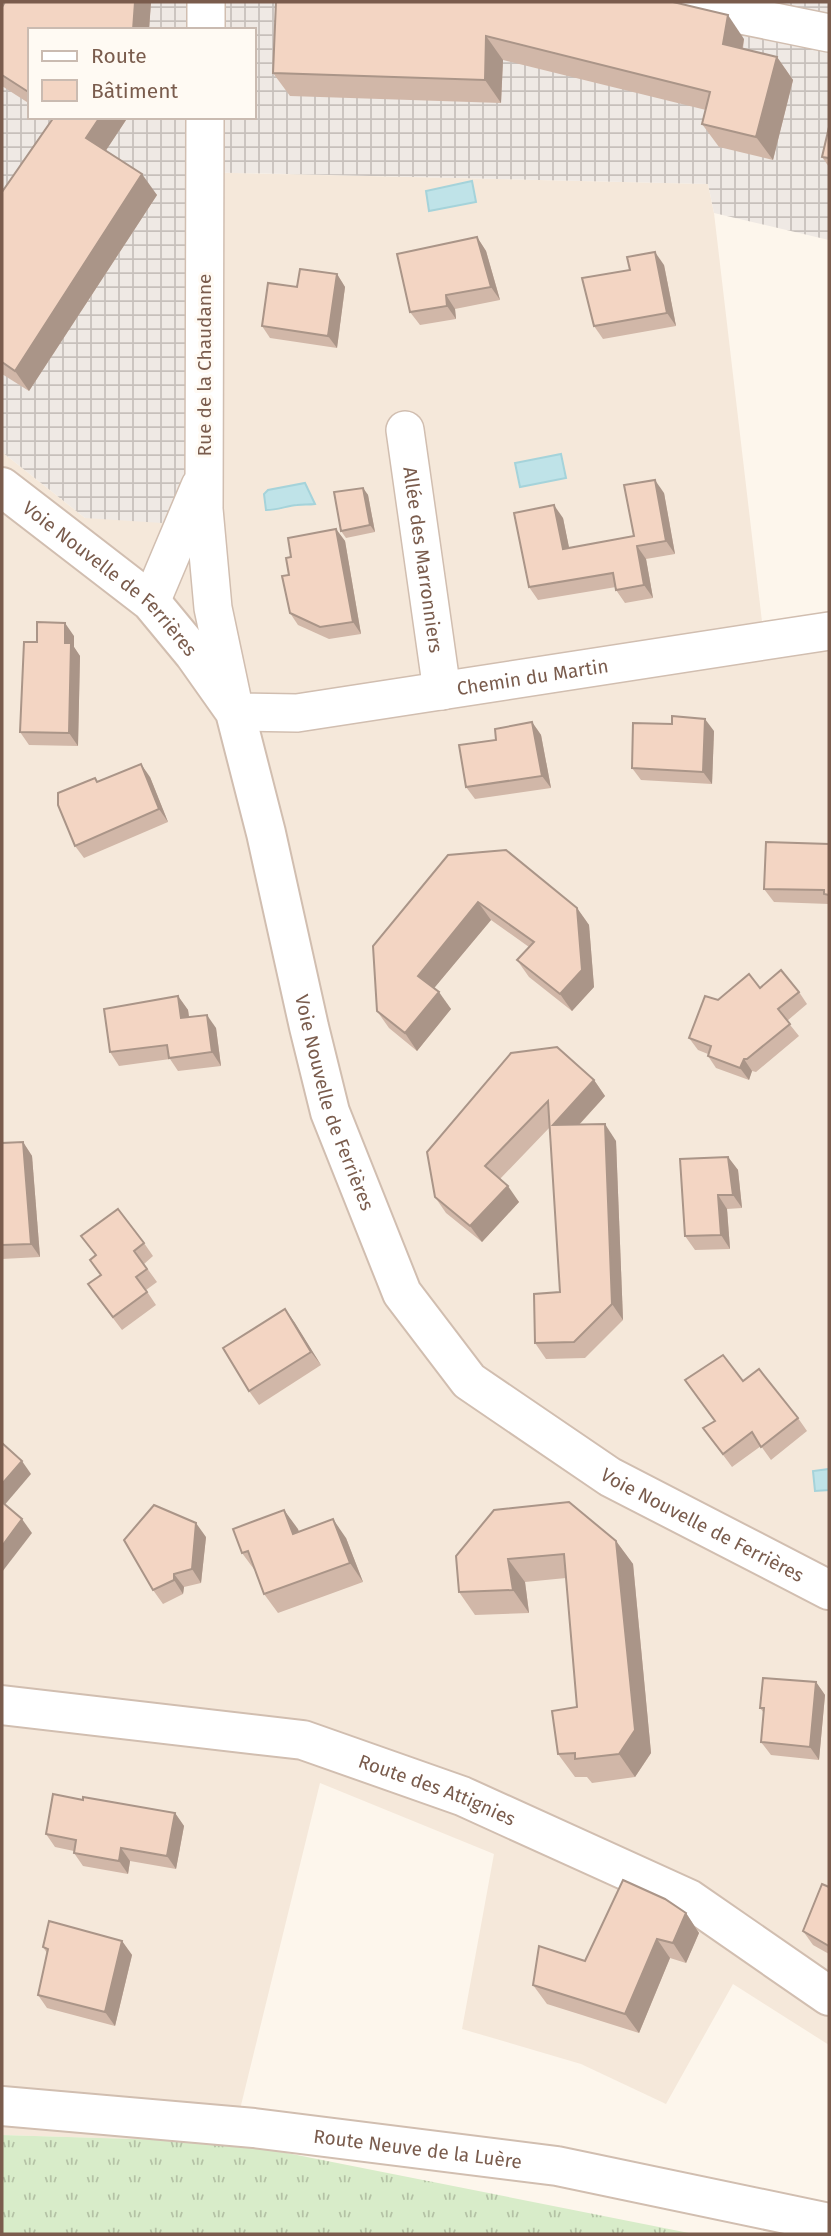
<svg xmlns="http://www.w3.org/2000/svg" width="831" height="2236" viewBox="0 0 831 2236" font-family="'Fira Sans',sans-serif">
	<defs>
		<pattern id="industrial-grid" width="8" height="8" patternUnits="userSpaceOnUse" patternTransform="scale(1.75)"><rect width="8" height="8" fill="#efe9e4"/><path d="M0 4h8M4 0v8" fill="none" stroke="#c7c0bb"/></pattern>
		<pattern id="grass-tufts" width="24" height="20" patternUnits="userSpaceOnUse" patternTransform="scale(1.75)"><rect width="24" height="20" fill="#d8ecc9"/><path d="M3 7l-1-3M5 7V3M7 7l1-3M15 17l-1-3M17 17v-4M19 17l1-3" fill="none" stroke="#b4c2a5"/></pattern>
	</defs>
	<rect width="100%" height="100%" fill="#fdf6ec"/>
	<path fill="#f5e8da" d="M195,172L708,184L714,213L763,630L829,619V2045L733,1984L666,2104L581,2064L462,2029L494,1854L320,1783L232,2142L2,2135V452L85,518Z"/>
	<path fill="url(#industrial-grid)" fill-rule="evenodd" d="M2,2H829V240L714,213L708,184L196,172L188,479L162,523L85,518L2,452ZM30,30H254V117H30Z"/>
	<path fill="url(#grass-tufts)" d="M2,2135L232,2142L694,2234H2Z"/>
	<g fill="#bfe3e8" stroke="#a5d3da" stroke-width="2">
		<path d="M472,181L476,202L429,211L426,191Z"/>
		<path d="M561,454L566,478L520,487L515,463Z"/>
		<path d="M305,483L315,504C308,505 303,504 297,505C286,506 278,510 266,510L264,494L268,490Z"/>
		<path d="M829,1469V1490L815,1491L813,1471Z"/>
	</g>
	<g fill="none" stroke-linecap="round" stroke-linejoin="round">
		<defs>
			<g id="minor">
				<path d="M677,2L829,33"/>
				<path d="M206,30V2"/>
				<path id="s1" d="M205,117L204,509L213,608L235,712L297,713L829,631"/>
				<path id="s2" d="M405,430L442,691"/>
				<path d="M151,602L200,486"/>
			</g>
			<g id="tertiary">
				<path id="s3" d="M2,487L151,602L194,654L235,712L266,833L309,1027L330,1112L402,1293L469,1381L610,1477L829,1590"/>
				<path id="s4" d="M2,1705L303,1740L462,1796L689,1899L829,1996"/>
				<path id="s5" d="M2,2106L254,2128L557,2166L829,2223"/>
			</g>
		</defs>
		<use href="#minor" stroke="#d1beb0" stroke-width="40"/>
		<use href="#tertiary" stroke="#d1beb0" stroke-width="42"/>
		<use href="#minor" stroke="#fff" stroke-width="37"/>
		<use href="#tertiary" stroke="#fff" stroke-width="38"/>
	</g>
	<g fill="#d1b7a8">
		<path d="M5,2H151L149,30H30V104L2,86V7Z"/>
		<path d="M276,2L744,39L743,49L777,57L793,80L773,160L719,147L702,124L706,110L503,60L501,103L290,96L273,73Z"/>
		<path d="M49,117H128L106,150L157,195L29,391L2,374V192L52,119Z"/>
		<path d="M829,127V167L822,157Z"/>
		<path d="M477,237L486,251L500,300L455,309L456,319L420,325L410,312Z"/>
		<path d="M664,265L676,326L603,339L594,326Z"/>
		<path d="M337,274L345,287L337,348L270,338L262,326Z"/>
		<path d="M363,488L368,495L375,532L346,538L341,531Z"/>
		<path d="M664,493L675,554L646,559L653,598L625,603L616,590V587L538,600L529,587L563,518L569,548L634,536Z"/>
		<path d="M336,529L345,541L361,634L329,639L298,625L290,613L289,575L291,557Z"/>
		<path d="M74,636V647L80,656L78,746L29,745L20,732L37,642Z"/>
		<path d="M532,722L541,735L551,788L475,799L466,787L496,740Z"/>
		<path d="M714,731L712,784L641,780L632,768Z"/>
		<path d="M150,777L168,822L84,858L75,846L97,782Z"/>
		<path d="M829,844V904L774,902L764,889Z"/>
		<path d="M448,855L577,908L589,925L594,987L572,1011L529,977L517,960L529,947L491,920L434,988L451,1009L417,1051L389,1028L377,1011Z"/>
		<path d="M760,988L799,992L807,1004L787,1021L799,1036L756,1072L752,1071L749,1080L716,1068L708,1056V1054L698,1050L689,1038L718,1000Z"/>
		<path d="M178,996L188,1010L189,1017L216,1028L221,1066L178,1071L170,1059L119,1066L110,1052Z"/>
		<path d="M594,1080L605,1096L579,1125L616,1141L623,1320L585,1358L546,1359L535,1343L560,1292L550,1127L500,1179L519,1202L482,1242L446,1213L435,1197L427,1152Z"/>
		<path d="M23,1142L32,1156L40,1257L2,1259V1143Z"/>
		<path d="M728,1157L738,1170L742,1208L727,1209L730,1249L695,1250L685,1236Z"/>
		<path d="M81,1236L144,1243L153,1256L144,1264L157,1282L146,1290L156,1305L122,1330L97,1297L101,1275L96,1256Z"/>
		<path d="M285,1309L321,1365L259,1405L249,1391Z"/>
		<path d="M743,1381L798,1418L807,1431L771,1460L761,1446L732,1467L703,1428L714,1421Z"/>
		<path d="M284,1510L299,1532L346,1538L363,1582L278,1613L264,1594L256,1572L242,1553Z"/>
		<path d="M206,1537L201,1583L184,1587L183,1594L163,1604L153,1590Z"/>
		<path d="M616,1541L633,1564L651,1753L635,1777L592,1783L587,1777H575L558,1754L577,1707L566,1578L525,1582L529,1613L475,1615L459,1592L456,1556Z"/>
		<path d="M816,1682L825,1695L819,1760L771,1755L761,1742L764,1713L760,1708Z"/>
		<path d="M83,1800L175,1813L184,1826L176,1869L130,1861L128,1874L83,1866L74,1853V1851L55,1847L46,1834Z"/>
		<path d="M829,1887V1954L813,1945L803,1931Z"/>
		<path d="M686,1913L699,1933L686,1963L670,1958L639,2033L547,2004L533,1985Z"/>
		<path d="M122,1941L132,1955L115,2026L47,2008L38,1995L47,1953L43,1947Z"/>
	</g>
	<g fill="#aa9588">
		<path d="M135,2H151L149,30H133Z"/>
		<path d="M728,15L744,39L739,67L723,44Z"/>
		<path d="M486,36L503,60L501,103L485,80Z"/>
		<path d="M777,57L793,80L773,160L756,137Z"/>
		<path d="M100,117H128L101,158L86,138Z"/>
		<path d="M142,174L157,195L29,391L15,371Z"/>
		<path d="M477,237L486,251L500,300L491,287Z"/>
		<path d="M655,252L664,265L676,326L667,313Z"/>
		<path d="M337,274L345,287L337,348L328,336Z"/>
		<path d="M446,295L455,309L456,319L447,306Z"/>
		<path d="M655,480L664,493L675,554L666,541Z"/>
		<path d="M363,488L368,495L375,532L370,525Z"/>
		<path d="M554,505L563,518L572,562L563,549Z"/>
		<path d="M336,529L345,541L361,634L353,622Z"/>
		<path d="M637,546L646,559L653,598L644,585Z"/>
		<path d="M65,623L74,636V647L80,656L78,746L69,733L65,643Z"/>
		<path d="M705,719L714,731L712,784L703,772Z"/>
		<path d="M532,722L541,735L551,788L542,776Z"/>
		<path d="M141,764L150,777L168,822L159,809Z"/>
		<path d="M478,902L491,920L430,993L418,976Z"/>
		<path d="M577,908L589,925L594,987L572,1011L560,994Z"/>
		<path d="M439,992L451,1009L417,1051L405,1033Z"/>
		<path d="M178,996L188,1010L191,1031L181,1018Z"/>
		<path d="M207,1015L216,1028L221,1066L212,1052Z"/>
		<path d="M744,1059L752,1071L749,1080L740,1068Z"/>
		<path d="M594,1080L605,1096L564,1141L553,1125Z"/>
		<path d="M605,1124L616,1141L623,1320L612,1304Z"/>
		<path d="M23,1142L32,1156L40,1257L31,1244Z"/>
		<path d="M728,1157L738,1170L742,1208L733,1195Z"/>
		<path d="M508,1186L519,1202L482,1242L470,1226Z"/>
		<path d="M718,1195L727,1209L730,1249L721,1235Z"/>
		<path d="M285,1309L295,1323L321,1365L311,1352Z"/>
		<path d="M22,1461L31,1474L2,1508V1484Z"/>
		<path d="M284,1510L298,1529L307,1553L293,1534Z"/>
		<path d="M22,1519L32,1533L2,1572V1546Z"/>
		<path d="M333,1519L346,1538L363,1582L350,1563Z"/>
		<path d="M196,1523L206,1537L201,1583L192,1569Z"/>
		<path d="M616,1541L633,1564L651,1753L635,1777L619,1754Z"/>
		<path d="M508,1559L525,1582L529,1613L513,1590Z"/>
		<path d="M174,1574L184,1587L183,1594L174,1580Z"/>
		<path d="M816,1682L825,1695L819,1760L810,1747Z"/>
		<path d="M175,1813L184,1826L176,1869L167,1856Z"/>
		<path d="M121,1848L130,1861L128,1874L119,1861Z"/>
		<path d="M686,1913L699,1933L686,1963L673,1943Z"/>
		<path d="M657,1939L670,1958L639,2033L625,2014Z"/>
		<path d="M122,1941L132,1955L115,2026L105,2012Z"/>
	</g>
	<g fill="#f3d5c3" stroke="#aa9588" stroke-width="2">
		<path d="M5,2H135L133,30H30V93L2,75V7Z"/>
		<path d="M276,2H673L728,15L723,44L777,57L756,137L702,124L710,92L486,36L485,80L273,73Z"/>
		<path d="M54,117H100L86,138L142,174L15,371L2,362V192Z"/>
		<path d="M829,127V158L822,157Z"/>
		<path d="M477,237L491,287L446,295L447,306L410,312L397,254Z"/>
		<path d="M655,252L667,313L594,326L582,278L630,270L627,257Z"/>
		<path d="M300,269L337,274L328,336L262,326L268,283L297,287Z"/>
		<path d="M655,480L666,541L637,546L644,585L616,590L613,573L529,587L514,513L554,505L563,549L634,536L624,485Z"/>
		<path d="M363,488L370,525L341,531L334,492Z"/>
		<path d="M336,529L353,622L320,627L290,613L282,576L289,575L286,558L291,557L288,538Z"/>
		<path d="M37,622L65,623V643H71L69,733L20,732L24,642H37Z"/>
		<path d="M672,716L705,719L703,772L632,768L633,723L672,724Z"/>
		<path d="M532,722L542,776L466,787L459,745L496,740L495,729Z"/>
		<path d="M141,764L159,809L75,846L58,805V793L95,778L97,782Z"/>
		<path d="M766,842L829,844V895L824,894V890L764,889Z"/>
		<path d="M506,850L577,908L582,970L560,994L517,960L534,942L478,902L418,976L439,992L405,1033L377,1011L373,946L448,855Z"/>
		<path d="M781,970L799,992L778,1009L790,1024L747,1059H744L740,1068L708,1056L711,1046L689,1038L705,996L718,1000L749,974L760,988Z"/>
		<path d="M178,996L181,1018L207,1015L212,1052L169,1058L167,1045L110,1052L104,1009Z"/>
		<path d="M557,1047L594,1080L553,1125L605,1124L612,1304L574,1342L535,1343L534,1294L560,1292L548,1101L485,1166L508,1186L470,1226L435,1197L427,1152L511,1053Z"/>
		<path d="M23,1142L31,1244L2,1245V1143Z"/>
		<path d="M728,1157L733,1195H718L721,1235L685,1236L680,1159Z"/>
		<path d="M118,1209L144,1243L134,1251L147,1269L136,1277L147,1292L113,1317L88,1284L101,1275L90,1260L96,1255L81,1236Z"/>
		<path d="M285,1309L311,1352L249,1391L223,1348Z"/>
		<path d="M723,1355L743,1381L759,1369L798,1418L761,1447L752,1432L723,1454L703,1428L715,1421L685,1380Z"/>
		<path d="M2,1443L22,1461L2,1484Z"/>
		<path d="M2,1502L22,1519L2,1546Z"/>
		<path d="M569,1502L616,1541L635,1730L619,1754L575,1759V1753L558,1754L552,1711L577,1707L564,1554L508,1559L513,1590L459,1592L456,1556L494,1510Z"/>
		<path d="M154,1505L196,1523L192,1569L174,1574V1580L153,1590L124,1540Z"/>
		<path d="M284,1510L293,1534L333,1519L350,1563L264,1594L248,1551L242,1553L233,1529Z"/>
		<path d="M763,1678L816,1682L810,1747L761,1742L764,1708H760Z"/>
		<path d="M53,1794L83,1800V1797L175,1813L167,1856L121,1848L119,1861L74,1853L76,1840L46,1834Z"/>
		<path d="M623,1880L665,1899L686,1913L673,1943L657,1939L625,2014L533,1985L539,1946L585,1961Z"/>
		<path d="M822,1884L829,1887V1946L803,1931Z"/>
		<path d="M49,1921L122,1941L105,2012L38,1995L48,1949L43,1947Z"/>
	</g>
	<g text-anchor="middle" stroke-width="6" stroke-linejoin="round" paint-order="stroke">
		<g font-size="19" fill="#7a5c4d" stroke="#fffaf3">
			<text transform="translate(204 365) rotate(-90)" y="7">Rue de la Chaudanne</text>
			<text dy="7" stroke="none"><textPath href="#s2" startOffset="131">Allée des Marronniers</textPath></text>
			<text dy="7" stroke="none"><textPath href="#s3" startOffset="142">Voie Nouvelle de Ferrières</textPath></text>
			<text dy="7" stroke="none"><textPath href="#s1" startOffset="898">Chemin du Martin</textPath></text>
			<text dy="7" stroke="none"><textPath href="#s3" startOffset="730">Voie Nouvelle de Ferrières</textPath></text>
			<text dy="7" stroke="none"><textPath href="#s3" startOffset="1318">Voie Nouvelle de Ferrières</textPath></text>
			<text dy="7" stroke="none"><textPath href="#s4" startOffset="446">Route des Attignies</textPath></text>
			<text dy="7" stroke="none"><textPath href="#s5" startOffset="418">Route Neuve de la Luère</textPath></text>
		</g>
	</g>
	<rect width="831" height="2236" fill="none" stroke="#7a5c4d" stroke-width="7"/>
	<rect x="28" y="28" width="228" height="91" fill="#fffaf3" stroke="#cabbb1" stroke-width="2"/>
	<rect x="42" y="51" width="35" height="10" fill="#ffffff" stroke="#cabbb1" stroke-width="2"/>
	<text x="91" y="63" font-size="21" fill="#7a5c4d">Route</text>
	<rect x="42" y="80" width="35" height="21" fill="#f3d5c3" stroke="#cabbb1" stroke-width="2"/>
	<text x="91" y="98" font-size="21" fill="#7a5c4d">Bâtiment</text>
</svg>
